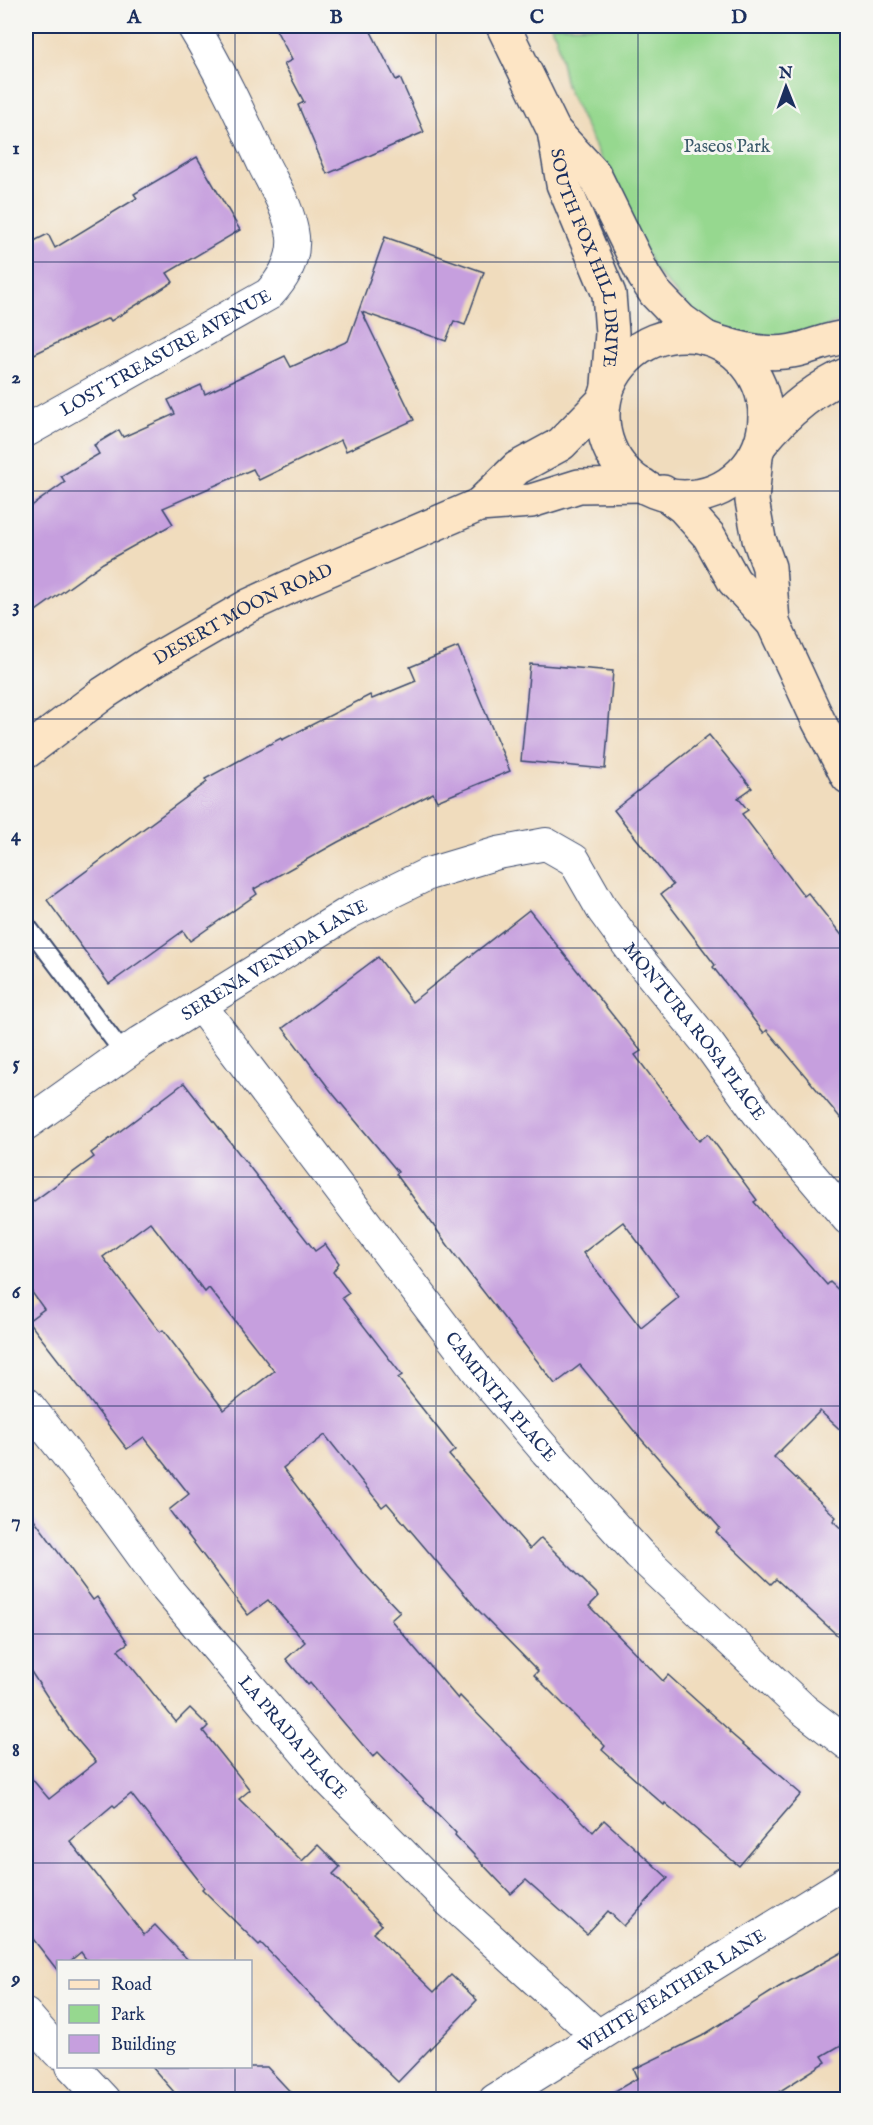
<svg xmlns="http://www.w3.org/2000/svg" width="873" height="2125" viewBox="0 0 873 2125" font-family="'IM FELL English',serif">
	<rect width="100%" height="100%" fill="#f6f6f2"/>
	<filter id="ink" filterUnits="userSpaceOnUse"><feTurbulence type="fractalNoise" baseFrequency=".0167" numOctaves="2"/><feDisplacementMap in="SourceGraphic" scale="12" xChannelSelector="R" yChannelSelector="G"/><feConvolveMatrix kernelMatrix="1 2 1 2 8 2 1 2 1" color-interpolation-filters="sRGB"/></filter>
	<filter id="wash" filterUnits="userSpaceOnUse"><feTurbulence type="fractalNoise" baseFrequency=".008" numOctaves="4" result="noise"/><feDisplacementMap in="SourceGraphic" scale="24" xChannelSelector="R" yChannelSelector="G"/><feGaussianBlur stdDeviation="1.35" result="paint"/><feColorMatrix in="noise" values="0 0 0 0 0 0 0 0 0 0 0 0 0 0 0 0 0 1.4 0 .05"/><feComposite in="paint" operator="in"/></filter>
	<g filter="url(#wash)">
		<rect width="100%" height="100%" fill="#f0dcbd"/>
		<path fill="#96d88f" stroke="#588476" stroke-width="1.5" d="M550,26H847V318L813,333L767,339L722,329L695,314L654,269L566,86L556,36Z"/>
		<g id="blocks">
			<g fill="#c69fde" fill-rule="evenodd">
				<path d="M274,26H368L396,80L400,78L424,132L327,174L298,105L304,102L284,64L292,60Z"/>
				<path d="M197,157L240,230L167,273L173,282L111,321L109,318L26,358V245L48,234L55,248L137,198L134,194Z"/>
				<path d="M385,237L484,272L465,325L454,321L446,341L362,312L414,420L346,451L341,440L259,480L253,469L163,508L173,524L103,563L26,618V510L65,482L61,476L99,454L94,445L119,430L123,437L175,414L168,400L201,385L205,394L285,356L291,367L348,341Z"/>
				<path d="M458,647L510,771L437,801L433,793L338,842L254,889L257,894L190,941L183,931L109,984L47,900L207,782L205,779L281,738L282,740L370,695L372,699L416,681L410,667Z"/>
				<path d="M530,664L613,671L605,769L521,761Z"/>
				<path d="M709,735L752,788L738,798L748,810L742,814L804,896L808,893L848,943V1127L767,1030L764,1033L713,967L715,965L661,894L673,885L614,810Z"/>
				<path d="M529,910L641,1051L635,1055L699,1141L708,1134L757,1200L754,1202L827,1285L830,1282L848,1299V1437L820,1411L774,1457L836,1517L833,1521L848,1535V1645L776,1579L771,1584L716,1532L720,1528L635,1432L580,1365L555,1384L455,1255L396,1174L398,1172L334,1095L283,1028L378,957L412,1002ZM623,1222L679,1297L641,1328L583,1253Z"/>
				<path d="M184,1083L315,1251L325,1244L339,1263L333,1272L349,1293L342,1298L402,1375L398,1378L455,1450L449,1455L530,1549L541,1538L599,1596L589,1606L663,1681L668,1675L730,1731L729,1732L801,1794L739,1866L665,1803L664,1805L602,1750L605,1746L534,1675L538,1671L478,1610L387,1503L382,1507L325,1435L283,1468L357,1566L400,1612L391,1620L458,1699L460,1696L593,1832L604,1820L668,1878L624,1926L608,1911L587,1934L526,1880L511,1894L455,1835L456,1833L378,1752L373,1757L310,1683L308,1685L286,1659L305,1642L268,1600L248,1615L169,1510L189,1494L144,1437L127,1449L28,1321L44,1309L26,1284V1207L94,1157L91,1153ZM150,1222L205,1292L209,1288L274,1371L224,1410L163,1330L160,1332L103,1257Z"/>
				<path d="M26,1508L93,1600L97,1597L128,1643L118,1650L176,1722L190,1708L208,1726L203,1731L250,1790L239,1799L302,1861L318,1845L340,1867L333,1874L382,1925L373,1933L434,1992L451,1975L477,2000L398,2082L340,2026L261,1943L259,1945L202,1889L204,1887L131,1794L115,1807L113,1805L70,1841L144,1935L155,1925L190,1962H88L81,1952L69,1962H58V1971L26,1930V1772L49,1799L96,1762L69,1730L26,1664Z"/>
				<path d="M848,1949V2041L822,2056L826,2062L766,2100H599L638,2078L634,2069L702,2036L779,1987Z"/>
				<path d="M152,2067H267L298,2100H181Z"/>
			</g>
		</g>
	</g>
	<g filter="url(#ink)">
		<use href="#blocks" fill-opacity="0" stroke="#3b496c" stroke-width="1.5"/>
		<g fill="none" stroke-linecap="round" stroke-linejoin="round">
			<defs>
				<path id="lane" d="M26,924L124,1054"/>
				<g id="street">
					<path id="s1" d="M26,431L269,294C284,278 295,260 293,237C290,211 275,187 264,165C242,118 220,70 193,26"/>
					<path id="s2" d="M200,1005L480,1374L546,1451L639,1554L804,1710L848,1744"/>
					<path id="s3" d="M26,1124L141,1042L350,912L428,874L498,853L546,844L574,860L602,909L637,957L709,1045L758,1113L848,1219"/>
					<path id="s4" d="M26,1403L91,1485L166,1588L328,1779L451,1903L598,2036"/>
					<path d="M26,2015L58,2052"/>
					<path d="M72,2066L104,2100"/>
					<path id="s5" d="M495,2100L848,1881"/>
				</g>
				<g id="secondary">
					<path id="s6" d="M503,26L554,131L563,184L609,294L612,333L608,385"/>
					<path d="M554,131L594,174L644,276L655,293L681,320L706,338"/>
					<circle cx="684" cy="416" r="81"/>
					<path d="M721,343C743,350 769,356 792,351C811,348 828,338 848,337"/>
					<path d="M762,442C786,413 813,389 848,374"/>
					<path d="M756,456L752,501L759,539L769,567L773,623"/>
					<path d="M663,492L683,507L709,536L734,581L773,623L818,720L848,777"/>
					<path d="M479,505L517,468L561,444L604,400"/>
					<path id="s7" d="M26,752L104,693L153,661L250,605L309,578L479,505L531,501L579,486L643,485"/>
				</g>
			</defs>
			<use href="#lane" stroke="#3b496c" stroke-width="20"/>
			<use href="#street" stroke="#3b496c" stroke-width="34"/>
			<use href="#secondary" stroke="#3b496c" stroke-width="36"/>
			<use href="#lane" stroke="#fff" stroke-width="16"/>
			<use href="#street" stroke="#fff" stroke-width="32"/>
			<use href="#secondary" stroke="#fde5c5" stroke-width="33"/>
		</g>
	</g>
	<path fill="none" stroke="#1b2f5e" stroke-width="1.5" stroke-opacity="0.55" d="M235,26V1962M436,26V2100M638,26V2100M26,262H848M26,491H848M26,719H848M26,948H848M26,1177H848M26,1406H848M26,1634H848M26,1863H848M235,2066V2100"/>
	<g text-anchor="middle" stroke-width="6" stroke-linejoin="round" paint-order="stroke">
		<g font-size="18" fill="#3a596a" stroke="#f6f6f2">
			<text x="727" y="152">Paseos Park</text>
		</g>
		<g font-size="18" fill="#1b2f5e" stroke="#f6f6f2">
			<text dy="6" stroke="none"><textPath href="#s6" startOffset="249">SOUTH FOX HILL DRIVE</textPath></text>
			<text dy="6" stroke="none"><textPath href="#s1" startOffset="160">LOST TREASURE AVENUE</textPath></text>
			<text dy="6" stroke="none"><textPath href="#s7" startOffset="258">DESERT MOON ROAD</textPath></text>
			<text dy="6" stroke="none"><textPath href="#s3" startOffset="298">SERENA VENEDA LANE</textPath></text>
			<text dy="6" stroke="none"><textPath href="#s3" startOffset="838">MONTURA ROSA PLACE</textPath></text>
			<text dy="6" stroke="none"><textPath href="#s2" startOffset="494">CAMINITA PLACE</textPath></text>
			<text dy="6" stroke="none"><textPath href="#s4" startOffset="428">LA PRADA PLACE</textPath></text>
			<text dy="6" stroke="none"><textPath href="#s5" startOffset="208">WHITE FEATHER LANE</textPath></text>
		</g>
	</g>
	<rect width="873" height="2125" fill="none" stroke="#f6f6f2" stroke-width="66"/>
	<rect x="57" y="1960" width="195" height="108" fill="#f6f6f2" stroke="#9ea6b7" stroke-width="1.5"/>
	<rect x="69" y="1980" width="30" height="9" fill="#fde5c5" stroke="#9ea6b7" stroke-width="1.5"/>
	<text x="111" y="1990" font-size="18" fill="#1b2f5e">Road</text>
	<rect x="69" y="2005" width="30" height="18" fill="#96d88f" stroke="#9ea6b7" stroke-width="1.5"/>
	<text x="111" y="2020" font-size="18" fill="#1b2f5e">Park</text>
	<rect x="69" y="2035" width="30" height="18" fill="#c69fde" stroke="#9ea6b7" stroke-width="1.5"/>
	<text x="111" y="2050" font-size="18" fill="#1b2f5e">Building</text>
	<g transform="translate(786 87) rotate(359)" stroke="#f6f6f2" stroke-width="4.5" paint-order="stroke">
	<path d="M0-4.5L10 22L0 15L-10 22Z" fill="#1b2f5e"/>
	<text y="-9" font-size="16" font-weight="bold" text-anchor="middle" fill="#1b2f5e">N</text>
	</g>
	<rect x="33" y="33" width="807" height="2059" fill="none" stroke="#1b2f5e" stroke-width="2"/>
	<g font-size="20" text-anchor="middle" font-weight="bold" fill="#1b2f5e">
		<text x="134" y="23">A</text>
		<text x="336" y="23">B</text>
		<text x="537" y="23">C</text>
		<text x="739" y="23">D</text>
		<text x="16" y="154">1</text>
		<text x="16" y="383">2</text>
		<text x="16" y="612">3</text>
		<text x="16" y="841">4</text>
		<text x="16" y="1069">5</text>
		<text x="16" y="1298">6</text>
		<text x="16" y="1527">7</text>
		<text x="16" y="1756">8</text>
		<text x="16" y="1984">9</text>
	</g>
</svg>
